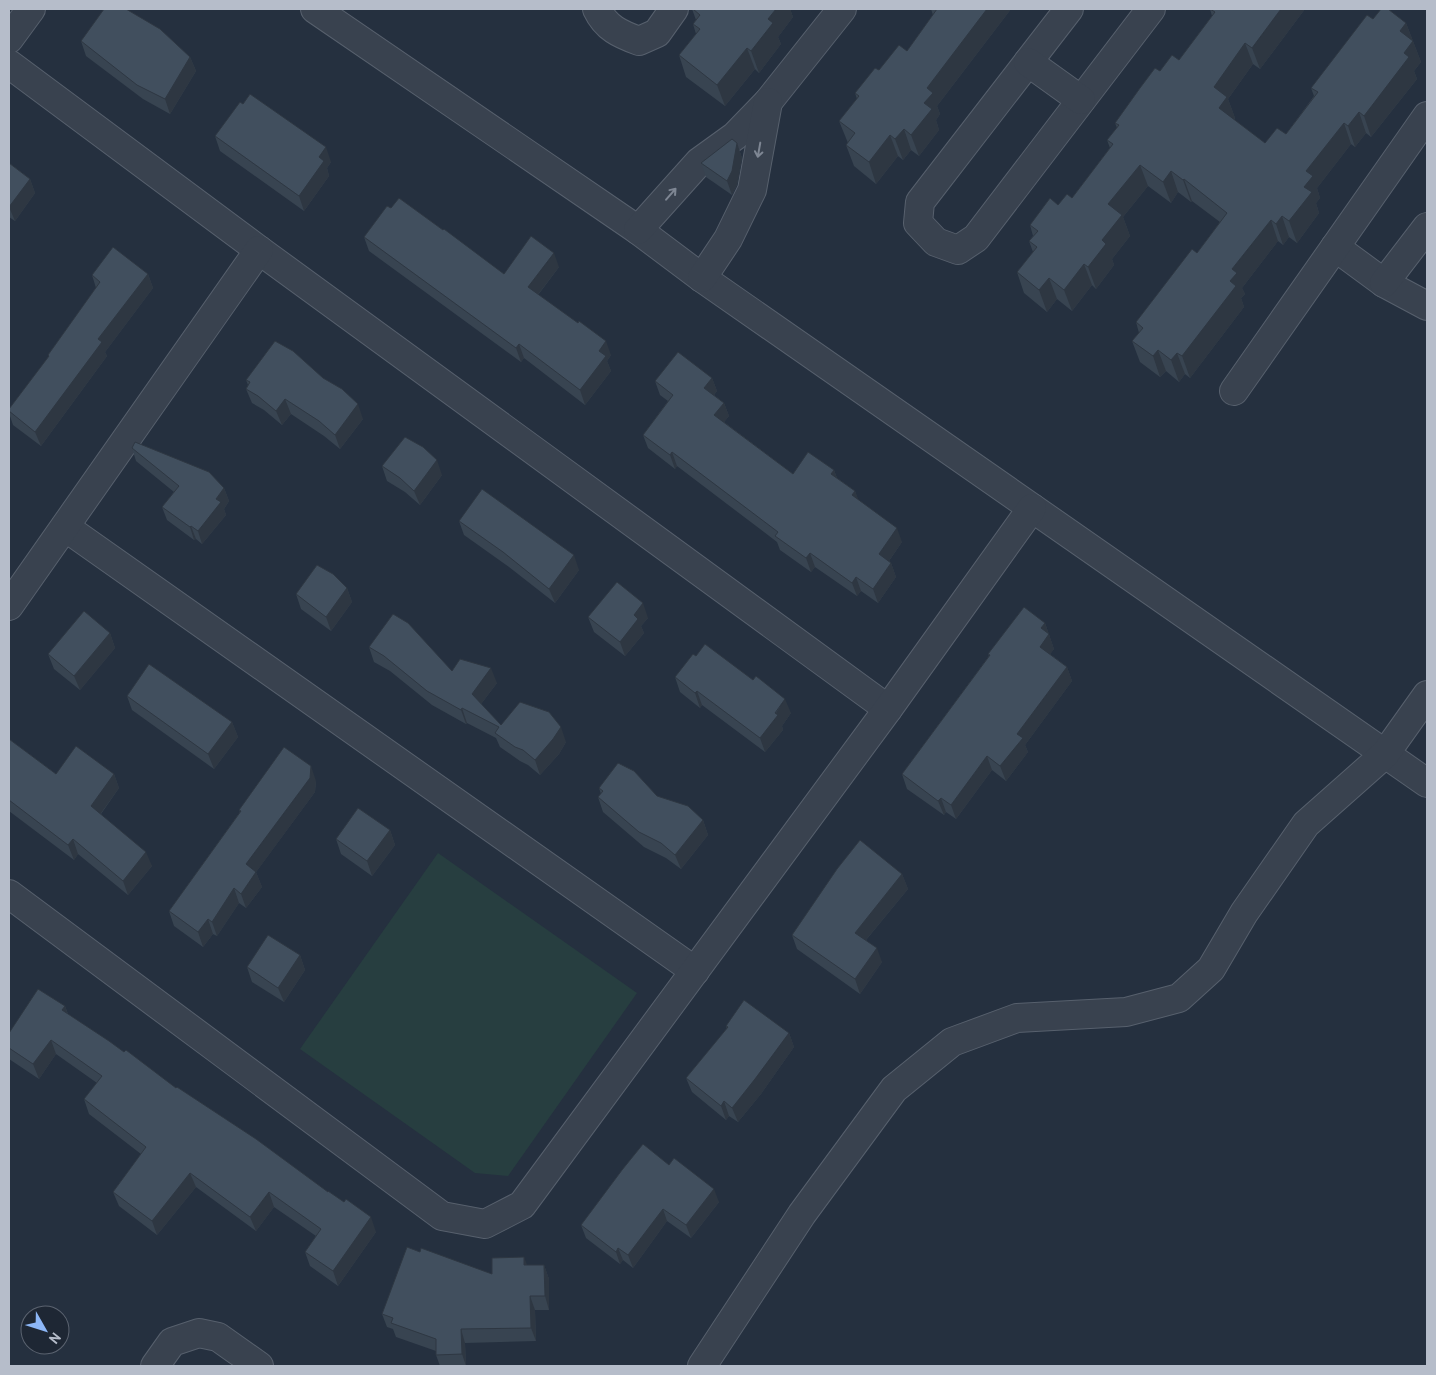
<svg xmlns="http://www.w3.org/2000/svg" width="1436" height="1375" viewBox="0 0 1436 1375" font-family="'PT Sans',sans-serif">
	<rect width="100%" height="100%" fill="#25303f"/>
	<path fill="#273e40" d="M438,853L637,993L508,1176L475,1173L300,1049Z"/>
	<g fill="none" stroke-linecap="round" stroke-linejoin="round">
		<defs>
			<g id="street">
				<path d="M315,9L638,230L702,278L1427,783"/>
				<path d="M597,9C606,28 620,34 639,41L657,33L674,9"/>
				<path d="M1069,9L920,202L918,223L936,242L958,250L976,238L1151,9"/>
				<path d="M9,39L31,9"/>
				<path d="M1028,62L1081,100"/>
				<path d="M9,64L259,250L888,709"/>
				<path d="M638,230L699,162L735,136L768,102L842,9"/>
				<path d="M1335,247L1384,283L1427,306"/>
				<path d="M702,278L728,239L752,190L768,102"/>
				<path d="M1384,283L1427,227"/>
				<path d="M1234,391L1427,116"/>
				<path d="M65,527L695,971"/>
				<path d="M9,606L259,250"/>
				<path d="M9,894L442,1216L485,1224L522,1205L888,709L1032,508"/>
				<path d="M155,1366L172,1342L199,1333L218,1337L259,1366"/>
				<path d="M702,1366L802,1214L894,1089L952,1042L1017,1018L1126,1012L1179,998L1211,969L1244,913L1306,824L1385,754L1427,695"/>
			</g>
		</defs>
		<use href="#street" stroke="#57606d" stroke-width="30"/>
		<use href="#street" stroke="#39424f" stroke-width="28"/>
	</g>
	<g fill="#384451">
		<path d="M692,9H790L793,17L778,37L781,44L759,73L755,69L725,106L686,77L679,55L696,34L693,24L696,20Z"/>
		<path d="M931,9H1011L937,106L940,114L936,120L939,130L919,156L911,150L903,160L898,156L876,184L854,166L846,145L848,143L839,121L857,99L855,93L879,70L907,51L933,15Z"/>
		<path d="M1210,9H1305L1260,69L1253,64L1228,99L1235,118L1234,120L1265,143L1286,134L1314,96L1311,88L1373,19L1406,23L1421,62L1414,71L1417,79L1371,137L1366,133L1355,147L1351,144L1317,188L1320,198L1316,203L1319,213L1297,243L1289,237L1283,245L1278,241L1242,288L1245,294L1241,298L1244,307L1190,378L1185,374L1179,382L1166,371L1160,377L1140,362L1132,341L1139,333L1136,322L1197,253L1220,222L1192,201L1191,202L1178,192L1171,203L1148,186L1123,217L1130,236L1112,259L1114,265L1096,289L1092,285L1072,311L1057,299L1047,312L1024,293L1017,272L1033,252L1029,241L1033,236L1030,225L1058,205L1072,198L1110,148L1107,140L1117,128L1115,123L1160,71L1179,60L1212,16Z"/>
		<path d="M81,41L190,57L196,71L170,114L143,99L86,56Z"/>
		<path d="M215,136L331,162L327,168L329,176L304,211L220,151Z"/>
		<path d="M737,143L742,158L737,185L732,195L706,177L701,163Z"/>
		<path d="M9,163L30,179L35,193L15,221L9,217Z"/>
		<path d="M391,208L443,230L504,274L559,267L538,295L611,355L607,361L611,371L585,405L524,358L521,362L369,251L364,237Z"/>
		<path d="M148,274L153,288L105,352L107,356L41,446L13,425L9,413V409L49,357L48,355L96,288L92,275Z"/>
		<path d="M712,378L717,391L714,395L724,403L729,416L724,422L793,474L834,470L837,478L855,491L858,500L902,542L889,561L891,563L896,577L878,603L861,591L857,596L815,567L811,572L780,550L777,542L677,466L675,469L648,448L643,435L668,401L660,395L655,381Z"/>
		<path d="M246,380L363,419L340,449L324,436L291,414L282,425L264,410L252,403L246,389L248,385Z"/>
		<path d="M132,448L224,488L229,501L224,509L226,515L202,544L196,539L194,540L167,520L162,507L174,492L136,461Z"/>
		<path d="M382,466L442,475L420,505L405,492L387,481Z"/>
		<path d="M459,521L579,570L555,603L509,567L464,535Z"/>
		<path d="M347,588L352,602L331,631L301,609L296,594Z"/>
		<path d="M588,617L648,618L641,626L644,633L625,656L594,632Z"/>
		<path d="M1045,623L1054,649L1050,654L1067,667L1072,681L1025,745L1028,752L1006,781L992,770L956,819L946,812L944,815L907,789L902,774L989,656L988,654Z"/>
		<path d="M110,633L115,648L80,690L54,669L48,654Z"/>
		<path d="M369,647L452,671L497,683L481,704L501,725L566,742L559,754L540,775L528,765L520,761L500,747L496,738L467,723L466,724L432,705L390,671L374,662Z"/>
		<path d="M696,656L791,713L782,726L783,730L765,752L702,705L700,708L680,692L675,677Z"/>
		<path d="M127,696L232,722L238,737L214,769L132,710Z"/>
		<path d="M9,739L56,774H114L119,788L101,814L152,866L128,895L78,854L74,860L9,811Z"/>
		<path d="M316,781L315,792L256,872L262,887L246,908L239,903L217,936L213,934L203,947L174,926L169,911L240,812L239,810Z"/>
		<path d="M599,788L657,796L703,820L708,835L681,869L666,858L644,847L603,812L598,797L601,794Z"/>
		<path d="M390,830L395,845L372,876L341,854L336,839Z"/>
		<path d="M902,874L908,889L866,940L882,962L860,994L797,949L792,935Z"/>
		<path d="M300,955L305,970L284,1002L252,982L247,967Z"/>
		<path d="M65,1006L68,1014L176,1088L376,1232L338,1286L310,1266L305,1252L316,1236L274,1207L256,1231L196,1187L157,1235L119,1206L113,1192L141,1154L89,1114L84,1099L97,1083L56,1054L39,1079L9,1059V1033Z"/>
		<path d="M726,1026L789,1033L794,1047L761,1094L738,1122L729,1116L726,1120L692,1092L686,1078L727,1029Z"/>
		<path d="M669,1165L719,1202L691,1238L667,1221L633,1268L623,1260L620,1264L586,1238L581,1225Z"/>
		<path d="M420,1252L492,1274L527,1265H544L549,1279V1310H535L536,1341L465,1343L466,1366H440L436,1355V1351L396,1337L393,1329L387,1327L382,1314Z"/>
	</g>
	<g fill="#2e3742">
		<path d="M776,9H790L793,17L778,37L781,44L759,73L751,51L768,19Z"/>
		<path d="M987,9H1011L937,106L940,114L936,120L939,130L919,156L911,135L924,103L927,88Z"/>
		<path d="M1281,9H1305L1260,69L1252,48Z"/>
		<path d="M1406,23L1421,62L1414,71L1417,79L1371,137L1364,116L1404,53L1400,31Z"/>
		<path d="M1245,43L1253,64L1228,99L1235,118L1227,129L1219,108L1214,87Z"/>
		<path d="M747,48L755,69L725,106L717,85Z"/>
		<path d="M190,57L196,71L170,114L165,99Z"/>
		<path d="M1359,112L1366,133L1355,147L1348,126Z"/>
		<path d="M1344,123L1351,144L1317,188L1320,198L1316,203L1319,213L1297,243L1289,221L1304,187L1306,171Z"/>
		<path d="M904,129L911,150L903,160L895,139Z"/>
		<path d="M890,135L898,156L876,184L869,162Z"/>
		<path d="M737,143L742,158L737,185L732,195L727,181Z"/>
		<path d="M326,147L331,162L327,168L329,176L304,211L299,196L319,157Z"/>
		<path d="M1140,165L1148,186L1123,217L1130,236L1112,259L1114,265L1096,289L1088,267L1102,240L1108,204Z"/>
		<path d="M1171,171L1178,192L1171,203L1163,182Z"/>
		<path d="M30,179L35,193L15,221L9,207Z"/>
		<path d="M1184,179L1192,201L1191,202L1183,180Z"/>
		<path d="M1282,216L1289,237L1283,245L1276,224Z"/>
		<path d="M1271,220L1278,241L1242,288L1245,294L1241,298L1244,307L1190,378L1182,356L1230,281L1232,269Z"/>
		<path d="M554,253L559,267L533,301L528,287Z"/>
		<path d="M1084,264L1092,285L1072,311L1064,290Z"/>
		<path d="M148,274L153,288L105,352L107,356L41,446L35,432L98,339Z"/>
		<path d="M1049,278L1057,299L1047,312L1039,290Z"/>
		<path d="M606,341L611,355L607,361L611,371L585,405L580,390L599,351Z"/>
		<path d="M519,344L524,358L521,362L516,348Z"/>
		<path d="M1158,350L1166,371L1160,377L1153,356Z"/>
		<path d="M1177,353L1185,374L1179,382L1171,360Z"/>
		<path d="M712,378L717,391L709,401L704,388Z"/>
		<path d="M285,399L291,414L282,425L276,411Z"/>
		<path d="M724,403L729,416L719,428L714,415Z"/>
		<path d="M358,404L363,419L340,449L335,435Z"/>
		<path d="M672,452L677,466L675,469L670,455Z"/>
		<path d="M437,460L442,475L420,505L414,491Z"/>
		<path d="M834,470L839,484L831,474Z"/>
		<path d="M224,488L229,501L224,509L226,515L202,544L198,531L216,499Z"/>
		<path d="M855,491L860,504L852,495Z"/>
		<path d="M191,526L196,539L194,540L190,527Z"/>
		<path d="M897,528L902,542L884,568L879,554Z"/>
		<path d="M810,553L815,567L811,572L806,558Z"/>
		<path d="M574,555L579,570L555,603L549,589Z"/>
		<path d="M891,563L896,577L878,603L873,589Z"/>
		<path d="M856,577L861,591L857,596L852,583Z"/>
		<path d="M347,588L352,602L331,631L326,617Z"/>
		<path d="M643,603L648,618L641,626L644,633L625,656L620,642L634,615Z"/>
		<path d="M1045,623L1054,649L1045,661L1040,647L1041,628Z"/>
		<path d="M110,633L115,648L80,690L74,676Z"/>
		<path d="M1067,667L1072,681L1025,745L1028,752L1006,781L1000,766L1017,734Z"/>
		<path d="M491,668L497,683L478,708L472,694Z"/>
		<path d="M697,691L702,705L700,708L695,693Z"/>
		<path d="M785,699L791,713L782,726L783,730L765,752L760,738Z"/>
		<path d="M462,708L467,723L466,724L461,710Z"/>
		<path d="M232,722L238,737L214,769L208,754Z"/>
		<path d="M561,727L566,742L559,754L540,775L535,760Z"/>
		<path d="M987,756L992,770L956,819L951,805Z"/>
		<path d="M311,766L316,781L315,792L251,879L246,864Z"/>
		<path d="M114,774L119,788L96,820L91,806Z"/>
		<path d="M941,798L946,812L944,815L938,801Z"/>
		<path d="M703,820L708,835L681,869L675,855Z"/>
		<path d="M390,830L395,845L372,876L367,861Z"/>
		<path d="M73,839L78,854L74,860L68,845Z"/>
		<path d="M146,852L152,866L128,895L123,881Z"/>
		<path d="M256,872L262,887L246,908L241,894Z"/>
		<path d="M902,874L908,889L860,947L855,933Z"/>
		<path d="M234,888L239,903L217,936L212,922Z"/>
		<path d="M208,919L213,934L203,947L198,932Z"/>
		<path d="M877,948L882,962L860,994L855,979Z"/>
		<path d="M300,955L305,970L284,1002L278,988Z"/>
		<path d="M65,1006L70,1021L62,1010Z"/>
		<path d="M789,1033L794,1047L761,1094L738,1122L732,1108Z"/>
		<path d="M51,1040L56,1054L39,1079L33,1064Z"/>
		<path d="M724,1101L729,1116L726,1120L721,1106Z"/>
		<path d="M190,1173L196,1187L157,1235L152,1221Z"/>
		<path d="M714,1189L719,1202L691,1238L686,1225Z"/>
		<path d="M269,1192L274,1207L256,1231L250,1217Z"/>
		<path d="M663,1209L667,1221L633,1268L628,1255Z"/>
		<path d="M371,1217L376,1232L338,1286L333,1271Z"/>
		<path d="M618,1248L623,1260L620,1264L616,1252Z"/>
		<path d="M524,1257L529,1270L524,1265Z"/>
		<path d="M544,1265L549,1279V1310L545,1296Z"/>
		<path d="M530,1296L535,1310L536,1341L531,1328Z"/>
		<path d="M461,1329L465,1343L466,1366L462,1354Z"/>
	</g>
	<g fill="#414f5e" stroke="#2e3742">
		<path d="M104,9H126L160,29L190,57L165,99L137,85L81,41Z"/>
		<path d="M693,9H776L768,19L773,23L751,51L747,48L717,85L679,55L700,29L693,24L700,15Z"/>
		<path d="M937,9H987L927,88L933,93L924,103L932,109L911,135L904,129L895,139L890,135L869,162L846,145L855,133L839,121L859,96L855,93L875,68L879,70L899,45L907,51Z"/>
		<path d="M1210,9H1281L1252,48L1245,43L1214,87L1227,97L1219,108L1265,143L1277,128L1286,134L1318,92L1311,88L1367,15L1373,19L1381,9H1388L1406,23L1400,31L1413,41L1404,53L1409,57L1364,116L1359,112L1348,126L1344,123L1306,171L1313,176L1304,187L1312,192L1289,221L1282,216L1276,224L1271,220L1232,269L1237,273L1230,281L1236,286L1182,356L1177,353L1171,360L1158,350L1153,356L1132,341L1143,328L1136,322L1192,249L1197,253L1227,213L1184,179L1183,180L1171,171L1163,182L1140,165L1108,204L1122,215L1102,240L1106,244L1088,267L1084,264L1064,290L1049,278L1039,290L1017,272L1037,247L1029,241L1038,231L1030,225L1050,198L1058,205L1067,194L1072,198L1113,144L1107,140L1119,125L1115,123L1140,88L1155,68L1160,71L1172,55L1179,60L1215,12Z"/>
		<path d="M250,94L326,147L319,157L324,161L299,196L215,136L240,102L243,104Z"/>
		<path d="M732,139L737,143L732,171L727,181L701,163Z"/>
		<path d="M9,163L30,179L9,207Z"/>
		<path d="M399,198L443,230L444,229L504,274L531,236L554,253L528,287L578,323L579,321L606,341L599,351L606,356L580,390L519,344L516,348L364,237L387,206L391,208Z"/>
		<path d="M113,247L148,274L98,339L102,342L35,432L9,411V409L49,356L48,355L100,282L92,275Z"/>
		<path d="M275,341L293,351L323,378L342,389L358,404L335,435L319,421L285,399L276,411L258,396L246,389L250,382L246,380Z"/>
		<path d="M678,352L712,378L704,388L724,403L714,415L793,474L808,452L834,470L831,474L855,491L852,495L897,528L879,554L891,563L873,589L856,577L852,583L810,553L806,558L775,536L778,532L672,452L670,455L643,435L673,395L655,381Z"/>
		<path d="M405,437L423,447L437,460L414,491L400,478L382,466Z"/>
		<path d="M135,442L209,472L224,488L216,499L221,502L198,531L191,526L190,527L162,507L179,486L132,448Z"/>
		<path d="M482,489L574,555L549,589L503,552L459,521Z"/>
		<path d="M317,565L333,574L347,588L326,617L296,594Z"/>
		<path d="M617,582L643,603L634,615L638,619L620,642L588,617Z"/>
		<path d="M1024,607L1045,623L1041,628L1049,634L1040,647L1067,667L1017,734L1023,738L1000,766L987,756L951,805L941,798L938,801L902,774L990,655L988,654Z"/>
		<path d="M84,611L110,633L74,676L48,654Z"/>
		<path d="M393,614L408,623L452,671L460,659L491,668L472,694L501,725L520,702L549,712L561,727L553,739L535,760L523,750L515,747L495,733L499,727L462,708L461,710L427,691L384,656L369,647Z"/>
		<path d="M705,644L753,680L756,676L785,699L775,713L778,715L760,738L697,691L695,693L675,677L693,654L696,656Z"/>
		<path d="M149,664L232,722L208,754L127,696Z"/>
		<path d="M9,739L56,774L76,746L114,774L91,806L146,852L123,881L73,839L68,845L9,800Z"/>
		<path d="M284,747L311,766L310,778L246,864L256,872L241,894L234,888L212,922L208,919L198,932L169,911L241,811L239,810Z"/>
		<path d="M618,763L634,771L657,796L688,806L703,820L675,855L661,843L639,832L598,797L603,791L599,788Z"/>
		<path d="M358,808L390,830L367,861L336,839Z"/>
		<path d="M860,840L902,874L855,933L877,948L855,979L792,935L837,869Z"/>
		<path d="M268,935L300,955L278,988L247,967Z"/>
		<path d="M38,989L65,1006L62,1010L109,1041L124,1052L126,1050L176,1088L177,1087L256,1139L328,1192V1191L344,1202L346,1199L371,1217L333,1271L305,1252L321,1229L269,1192L250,1217L190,1173L152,1221L113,1192L146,1147L84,1099L102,1076L51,1040L33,1064L9,1048V1033Z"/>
		<path d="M744,1000L789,1033L755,1079L732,1108L724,1101L721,1106L686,1078L728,1027L726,1026Z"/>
		<path d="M643,1144L669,1165L674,1158L714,1189L686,1225L663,1209L628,1255L618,1248L616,1252L581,1225L622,1170Z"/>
		<path d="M407,1247L420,1252L421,1248L492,1274V1258L524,1257V1265H544L545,1296H530L531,1328L461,1329L462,1354L436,1355V1339L391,1323L393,1318L382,1314Z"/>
	</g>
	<defs><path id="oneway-shaft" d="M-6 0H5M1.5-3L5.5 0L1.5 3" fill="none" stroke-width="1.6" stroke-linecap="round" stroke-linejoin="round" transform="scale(1.25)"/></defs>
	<g stroke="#7e8693">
		<use href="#oneway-shaft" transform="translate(759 150) rotate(100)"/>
		<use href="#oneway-shaft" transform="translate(671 194) rotate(-49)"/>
	</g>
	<rect width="1436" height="1375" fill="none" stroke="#b6bdca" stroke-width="20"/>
	<g transform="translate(45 1330) rotate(129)"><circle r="24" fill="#1e2734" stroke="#5b6370"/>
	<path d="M0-4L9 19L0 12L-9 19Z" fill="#8db7f7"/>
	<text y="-8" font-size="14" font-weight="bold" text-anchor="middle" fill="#b6bdca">N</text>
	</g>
</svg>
